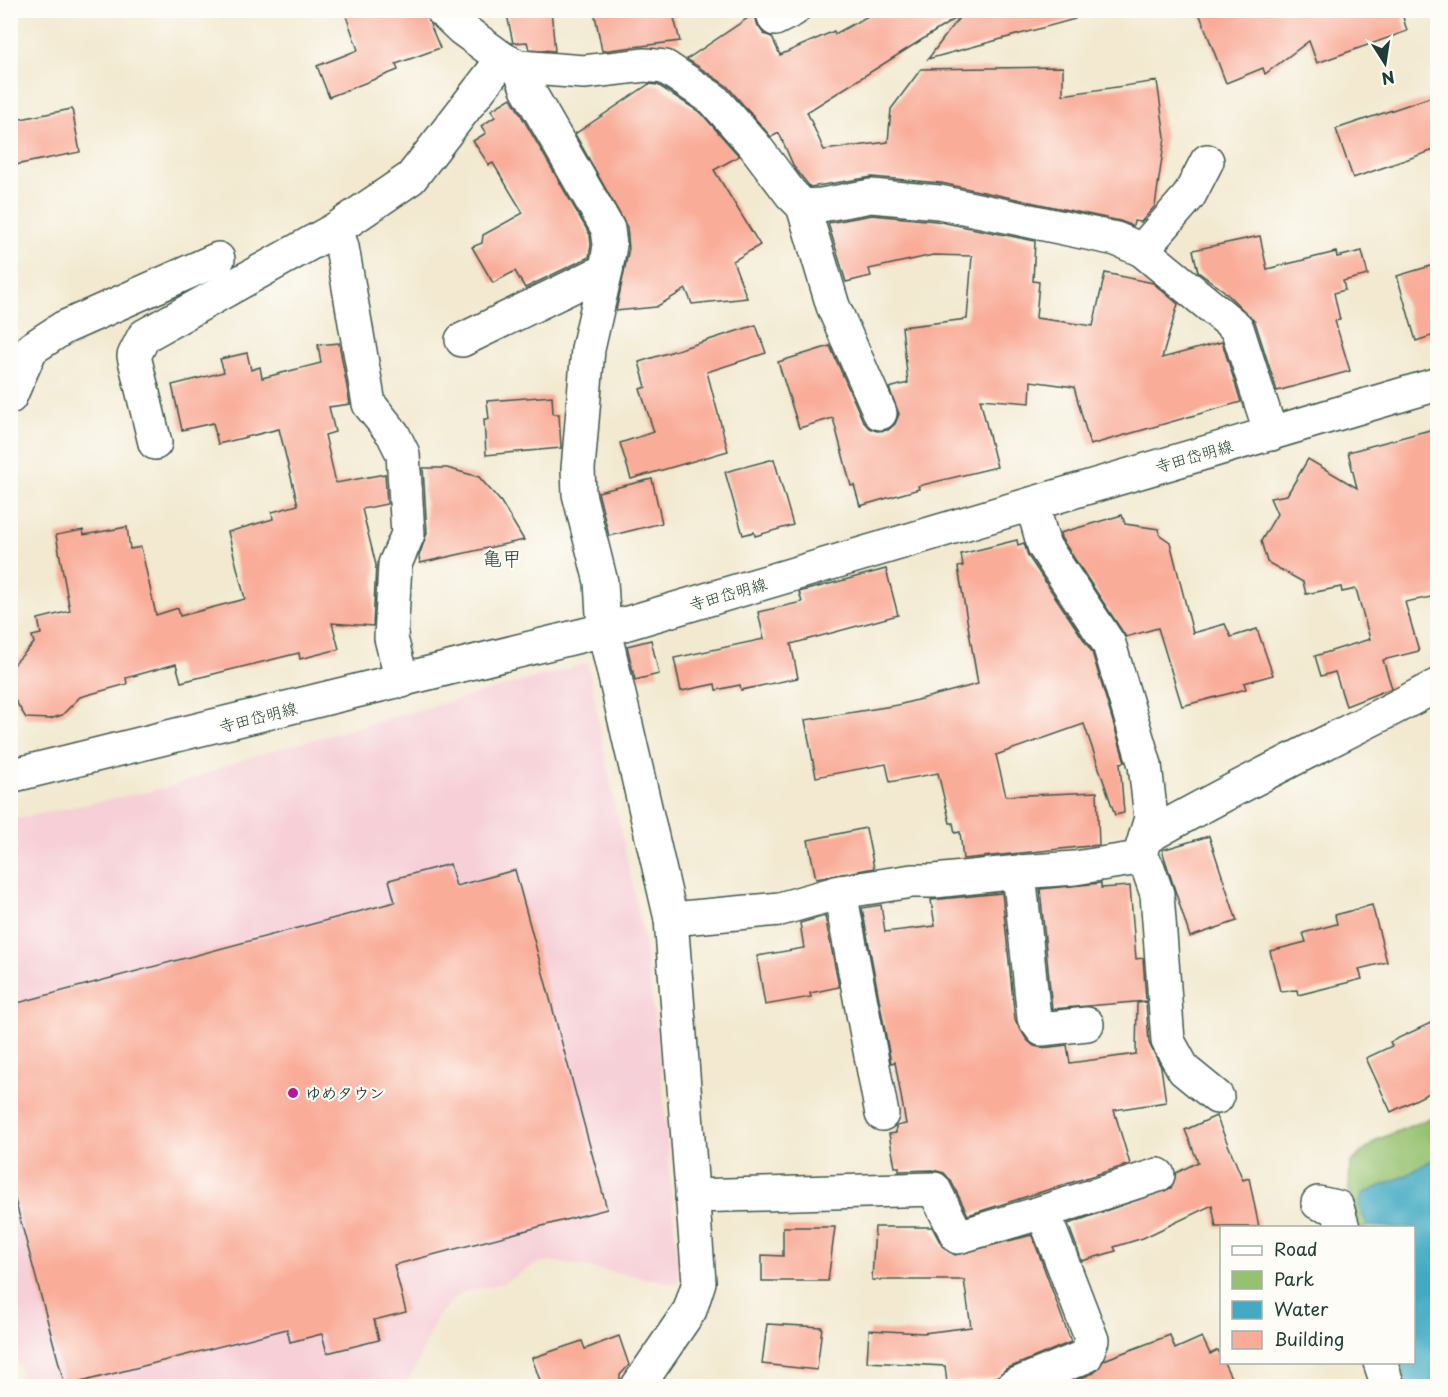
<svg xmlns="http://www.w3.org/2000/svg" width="1448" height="1397" viewBox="0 0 1448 1397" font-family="'Playpen Sans','Klee One',sans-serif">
	<rect width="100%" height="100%" fill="#fdfcf7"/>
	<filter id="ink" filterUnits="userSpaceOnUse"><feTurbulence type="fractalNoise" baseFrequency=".0167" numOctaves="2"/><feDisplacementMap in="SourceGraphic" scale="12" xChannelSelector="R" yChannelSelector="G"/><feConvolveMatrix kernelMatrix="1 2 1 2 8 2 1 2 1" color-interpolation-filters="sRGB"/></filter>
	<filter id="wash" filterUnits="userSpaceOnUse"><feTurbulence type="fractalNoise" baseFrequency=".008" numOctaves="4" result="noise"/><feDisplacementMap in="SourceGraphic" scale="24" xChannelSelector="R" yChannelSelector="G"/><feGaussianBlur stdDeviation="1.35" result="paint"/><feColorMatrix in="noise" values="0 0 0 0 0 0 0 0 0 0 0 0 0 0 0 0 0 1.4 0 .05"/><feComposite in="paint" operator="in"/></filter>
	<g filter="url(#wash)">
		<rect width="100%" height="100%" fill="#f2e9d0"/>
		<path fill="#f6cfd7" d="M588,663L610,783L642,927L661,1067L679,1284L556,1262H540L504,1283L462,1292L437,1316L414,1371L404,1386L245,1384L212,1386H20V1366L10,1349V820L170,787L253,756Z"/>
		<path fill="#96c270" stroke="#5a8052" stroke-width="1.5" d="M1437,1115V1386H1399L1393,1363L1414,1362V1228L1359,1227L1349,1190L1350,1163L1377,1140Z"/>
		<path fill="#42aac2" stroke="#30747b" stroke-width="1.5" d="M1437,1160V1386H1407L1401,1363L1414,1362V1228L1368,1227L1359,1206L1362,1194L1407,1175L1430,1161Z"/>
		<g id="blocks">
			<g fill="#f9ac98">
				<path d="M344,10H424L440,48L396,64L398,70L329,97L317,66L358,50Z"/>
				<path d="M506,10H551L555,51L529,49L527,42L513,43Z"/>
				<path d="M594,10H672L680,41L602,51Z"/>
				<path d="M879,10H1074L1075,19L928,59L961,15L807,112L824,150L888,142L891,109L921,69L1063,67V95L1157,81L1165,137L1155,206L1141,222L1134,221L1133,226L1120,221L941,183L872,177L810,187L794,167L779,133L771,137L727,86L687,59L754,14L758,26L764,34L772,37L780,55L834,31L835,34Z"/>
				<path d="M1198,10H1401L1407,31L1317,63L1309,41L1265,74L1263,68L1226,83Z"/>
				<path d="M649,84L658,85L701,113L739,156L714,170L760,245L733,261L747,298L692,304L686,289L656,307L616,311L629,248L627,227L575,134Z"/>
				<path d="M1431,97L1437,114V149L1353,178L1336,129Z"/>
				<path d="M511,98L590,235L591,245L589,257L525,288L515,271L493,283L472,247L482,243L483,235L523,213L493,163L489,165L473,141L486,133L481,126L495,117L491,110Z"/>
				<path d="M72,109L80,152L10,166V121Z"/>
				<path d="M872,215L936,221L1035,241L1033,281L1039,282L1036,318L1093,326L1105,273L1153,283L1178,304L1162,358L1222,342L1241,402L1090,445L1074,387L1031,381L1030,403L980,399L997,467L918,486L919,489L860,506L854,485L851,486L833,418L799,428L778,362L830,346L863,421L869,428L877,431L888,430L895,424L899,414L889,388L908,383L902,327L967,319L972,256L933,255L869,269L871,276L846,282L828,223Z"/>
				<path d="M1260,236L1267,269L1336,252L1337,257L1362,251L1368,275L1343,281L1345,290L1334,293L1340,320L1335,321L1350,371L1277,391L1255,322L1223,290L1198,272L1193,250Z"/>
				<path d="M1437,264V334L1416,341L1397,276Z"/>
				<path d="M756,325L766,353L707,372L728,451L631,479L620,443L654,432L640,389L646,387L639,362Z"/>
				<path d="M339,343L350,404L329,407L335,432L325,435L336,483L385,474L387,504L362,509L376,565L373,626L332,623L339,649L300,659L299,653L181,682L176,664L126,678L127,684L80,697L62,715L50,719L26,718L10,692L13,665L34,643L32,636L41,634L38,619L70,611L56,535L83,530L84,535L127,527L130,549L141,547L156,615L178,608L180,616L245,599L228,532L273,519L272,512L298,505L279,429L218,444L213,423L182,430L172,385L224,372L220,359L247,353L251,370L260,367L262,378L321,363L318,345Z"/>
				<path d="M552,396L553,414H559L561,448L486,455L484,419H489L487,401Z"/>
				<path d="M1437,428V596L1405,602L1419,651L1383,660L1392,688L1346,706L1335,672L1321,676L1315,656L1370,639L1356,589L1342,592L1341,587L1306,594L1303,582L1267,562L1261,541L1277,514L1270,498L1287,495L1308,459L1357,488L1348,452Z"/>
				<path d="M774,459L793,525L755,536L754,532L743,535L725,472Z"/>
				<path d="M423,468H447L479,477L501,502L524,540L420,563L419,556L427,533Z"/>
				<path d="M652,479L662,523L609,536L598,492Z"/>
				<path d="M1122,515L1125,524L1159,529L1160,535L1170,542L1193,633L1225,624L1231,637L1257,629L1273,675L1244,683L1246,689L1182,706L1158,628L1126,637L1061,538L1060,533Z"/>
				<path d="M1017,540L1018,545L1024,543L1028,556L1092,652L1125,762L1120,763L1124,813L1115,815L1084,724L996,755L1006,796L1097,792L1099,845L963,859L960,832L955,833L953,823H950L938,773L890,782L886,764L816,777L805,720L898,705L978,684L958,567L963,566L961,554Z"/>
				<path d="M886,569L898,615L791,644L798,678L741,690L740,685L716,690L715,684L681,691L674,658L764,639L758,612L802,602L799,592Z"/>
				<path d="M651,640L659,674L635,680L627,646Z"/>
				<path d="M866,828L874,868L816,879L808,840Z"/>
				<path d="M1209,836L1237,921L1190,937L1162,850Z"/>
				<path d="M450,864L456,886L515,870L607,1209L394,1265L406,1312L374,1320L379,1340L327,1353L322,1334L290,1342L287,1329L65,1386L10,1181V1005L395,902L389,880Z"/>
				<path d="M1101,883V888L1130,886L1136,959L1143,958L1146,1001L1052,1009L1040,889Z"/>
				<path d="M1002,893L1015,1020L1027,1040L1034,1046L1043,1048L1067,1045L1070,1063L1136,1054L1137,1003L1146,1002L1149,1043L1161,1067L1166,1102L1114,1110L1130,1164L968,1215L951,1181L944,1173L933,1170L899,1171V1167H895L889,1134L896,1133V1126L906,1124L895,1062L891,1063L862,908L881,905L885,932L935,926L931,900Z"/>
				<path d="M1372,905L1387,962L1359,969L1362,979L1298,995L1297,990L1280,991L1270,951L1306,942L1303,933L1337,924L1335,915Z"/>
				<path d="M825,916L839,987L810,993L811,997L765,1005L757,956L804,948L800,923Z"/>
				<path d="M1437,1020V1089L1391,1112L1366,1058L1392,1046L1390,1042Z"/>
				<path d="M1216,1116L1243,1180L1249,1178L1259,1227H1216L1212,1205L1143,1238L1114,1247L1116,1251L1082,1261L1068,1224L1171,1188L1176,1173L1198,1162L1185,1130Z"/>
				<path d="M783,1227H835L828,1281H762V1255L783,1256Z"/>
				<path d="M875,1227H932L942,1246L955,1255L1032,1235L1071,1342L1006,1369L997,1377L947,1383L945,1366L867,1362L869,1330L923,1333L971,1327L964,1280H872Z"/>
				<path d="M767,1324L822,1327L817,1370L762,1364Z"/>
				<path d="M1170,1335L1175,1349L1202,1337L1210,1354L1218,1350L1235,1386H1061L1094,1373L1104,1360Z"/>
				<path d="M619,1336L629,1365L620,1375V1386H542L532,1358L582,1341L585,1349Z"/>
			</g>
		</g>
	</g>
	<g filter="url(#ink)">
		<use href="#blocks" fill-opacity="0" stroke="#3f574b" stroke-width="1.5"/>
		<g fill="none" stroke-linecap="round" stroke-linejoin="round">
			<defs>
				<g id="minor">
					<path d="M442,10L462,29L503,59L519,67L584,72L645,65L665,67L713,99L754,145L791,194L803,206L821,205L871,196L939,202L1116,239L1142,250L1237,328L1271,434"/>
					<path d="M772,10L775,19L793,10"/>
					<path d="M519,67L527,88L608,229L610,245L606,270L588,349L578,469L579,494L601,582L604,630L671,919L699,1282L690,1310L638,1386"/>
					<path d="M803,206L833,306L880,413"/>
					<path d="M336,229L342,247L369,404L393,434L403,454L408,534L395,564L391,638L402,681"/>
					<path d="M1142,250L1189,196L1207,161"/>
					<path d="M462,340L606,270"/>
					<path d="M10,397L31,349L63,328L218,259"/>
					<path d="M155,443L134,356L144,336L336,229L411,178L503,59"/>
					<path d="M1032,504L1044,546L1109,644L1145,765L1151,818L1139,858"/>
					<path d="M1147,837C1242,782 1341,737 1438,685"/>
					<path d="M840,892L882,1114"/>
					<path d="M671,919L780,909L840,892L912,881H935L1019,872"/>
					<path d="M1087,1024L1042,1029L1034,1018L1019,872L1075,868L1139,858L1148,868L1157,894L1168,1041L1184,1070L1217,1097"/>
					<path d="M692,1196L934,1189L958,1237L1043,1212L1092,1340L1086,1356L1013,1386"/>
					<path d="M1318,1203L1337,1207L1343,1228"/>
					<path d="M1043,1212L1158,1175"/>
					<path d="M1380,1362L1388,1386"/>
				</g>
				<path id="major" d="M10,776L604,630L1438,384"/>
			</defs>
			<use href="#minor" stroke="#3f574b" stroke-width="36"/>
			<use href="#major" stroke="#3f574b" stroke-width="36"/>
			<use href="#minor" stroke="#fff" stroke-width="33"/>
			<use href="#major" stroke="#fff" stroke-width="33"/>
		</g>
	</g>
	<circle fill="#b5179e" stroke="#fdfcf7" stroke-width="2" cx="293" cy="1093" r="6"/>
	<g text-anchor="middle" stroke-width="4.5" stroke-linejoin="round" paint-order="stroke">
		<g font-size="16" fill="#1f3d34" stroke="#fdfcf7">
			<text transform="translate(1194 456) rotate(-16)" y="6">寺田岱明線</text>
			<text transform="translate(728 594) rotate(-16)" y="6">寺田岱明線</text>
			<text transform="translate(258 717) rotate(-14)" y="6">寺田岱明線</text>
		</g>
		<g font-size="16" font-weight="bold" fill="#1f3d34" stroke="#fdfcf7" text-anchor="start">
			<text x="305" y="1099">ゆめタウン</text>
		</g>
		<g font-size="20" fill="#1f3d34" stroke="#fdfcf7">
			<text x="502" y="566">亀甲</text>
		</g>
	</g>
	<rect width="1448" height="1397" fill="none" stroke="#fdfcf7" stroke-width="36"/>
	<rect x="1220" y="1226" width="195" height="138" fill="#fdfcf7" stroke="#a4b0a9" stroke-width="1.5"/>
	<rect x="1232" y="1246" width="30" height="9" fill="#ffffff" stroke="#a4b0a9" stroke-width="1.5"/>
	<text x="1274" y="1256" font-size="18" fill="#1f3d34">Road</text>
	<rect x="1232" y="1271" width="30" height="18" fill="#96c270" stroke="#a4b0a9" stroke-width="1.5"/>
	<text x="1274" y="1286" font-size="18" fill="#1f3d34">Park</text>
	<rect x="1232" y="1301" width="30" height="18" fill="#42aac2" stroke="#a4b0a9" stroke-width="1.5"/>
	<text x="1274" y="1316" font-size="18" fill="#1f3d34">Water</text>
	<rect x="1232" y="1331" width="30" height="18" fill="#f9ac98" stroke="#a4b0a9" stroke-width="1.5"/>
	<text x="1274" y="1346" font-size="18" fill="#1f3d34">Building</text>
	<g transform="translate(1385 63) rotate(168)" stroke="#fdfcf7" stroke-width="4.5" paint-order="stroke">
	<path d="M0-4.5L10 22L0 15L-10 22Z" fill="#1f3d34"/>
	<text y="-9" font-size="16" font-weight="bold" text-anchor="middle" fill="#1f3d34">N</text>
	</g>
</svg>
